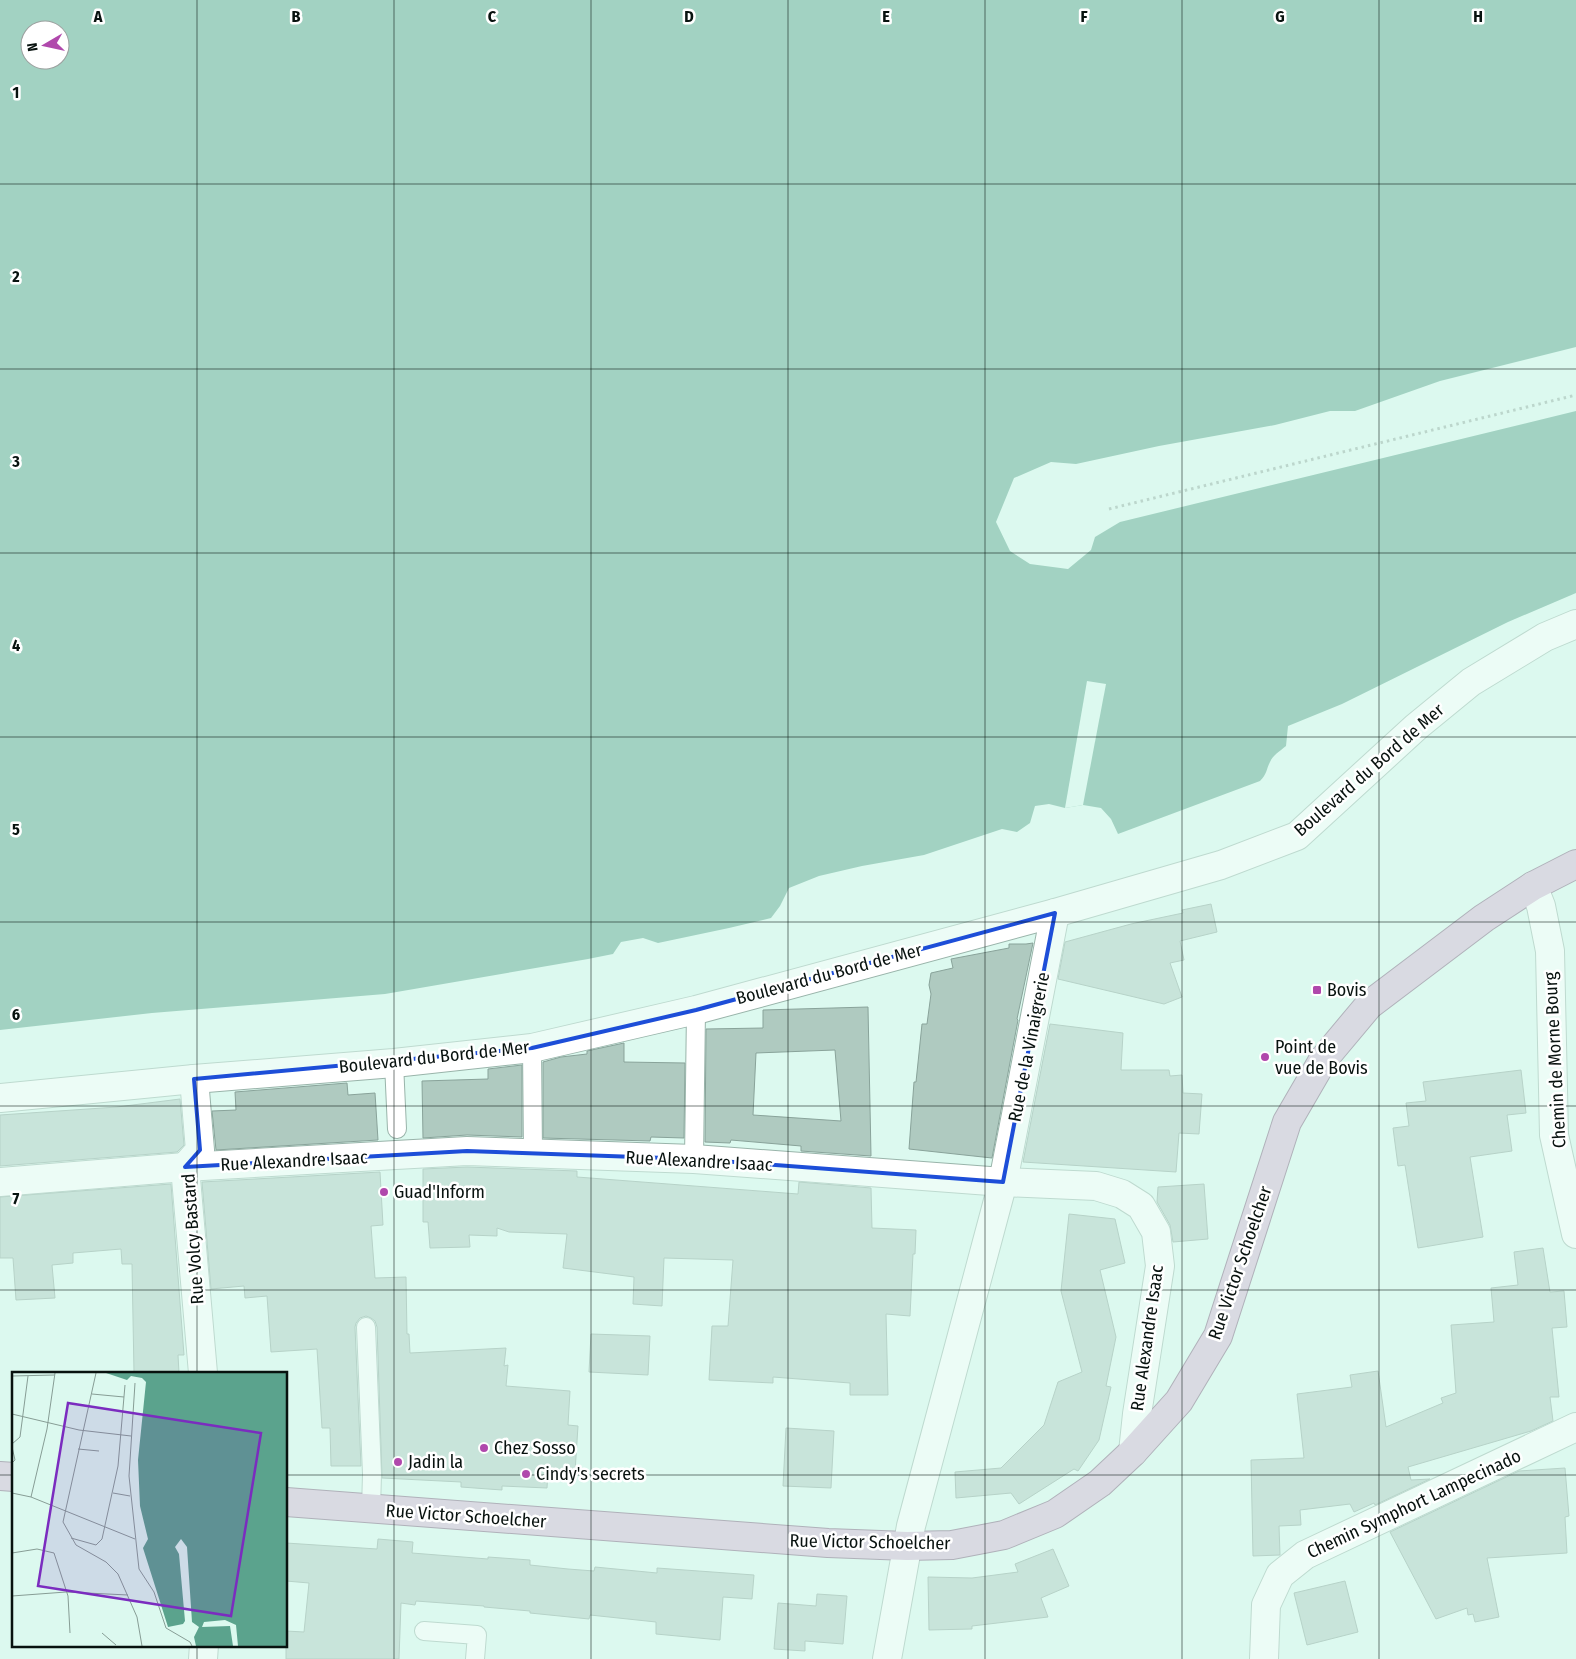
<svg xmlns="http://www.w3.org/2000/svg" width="1576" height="1659" viewBox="0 0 1576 1659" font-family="'Fira Sans Condensed',sans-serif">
	<rect width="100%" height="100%" fill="#dcf9ef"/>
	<path fill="#5ba38d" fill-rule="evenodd" d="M0,0H1576V347L1440,381L1355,411H1330L1275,425L1159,446L1076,464L1051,462L1014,478L996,522L1010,551L1030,564L1068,569L1091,550L1095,537L1120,522L1576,411V593L1508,622L1342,704L1288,726L1286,746C1280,751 1273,755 1270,762C1266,770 1267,774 1260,781L1118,834L1111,819L1101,808L1083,805L1065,808L1049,804L1035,806L1030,823L1017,832L1002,829L924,855L862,866L819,876L789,888L780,906L771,918L729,928L658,943L643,938L621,942L613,954L588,959L385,994L152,1013L0,1030ZM30,30H60V60H30Z"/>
	<path fill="#dcf9ef" d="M1087,681L1106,684L1083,805L1065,808Z"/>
	<g fill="#afcac0" stroke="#89a39a" fill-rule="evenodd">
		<path d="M1211,904L1217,932L1180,941L1184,960L1170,963L1182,997L1164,1004L1058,979L1065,942L1131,924L1183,913L1182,910Z"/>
		<path d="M1033,943L1017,1019L1018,1020L992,1158L909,1149L914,1082H916L922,1024H927L931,994L929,985L931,973L953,968L951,959L1009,948V944H1026Z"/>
		<path d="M868,1007L871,1156L801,1151V1146L731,1140L730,1143L705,1142L706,1029L763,1028V1010ZM835,1050L841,1121L753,1115L756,1053Z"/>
		<path d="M1050,1024L1123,1033L1121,1070H1169L1170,1076L1182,1075L1183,1093L1202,1094L1199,1134L1179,1133L1176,1172L1023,1162Z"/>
		<path d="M624,1043V1062L685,1063L684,1138L651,1137L650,1141L543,1138V1062L561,1057L587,1054V1051Z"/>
		<path d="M522,1065V1137L467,1135L423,1138L422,1081L488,1079V1069Z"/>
		<path d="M1521,1070L1526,1113L1507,1115L1512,1151L1470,1157L1483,1237L1418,1248L1405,1165L1398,1166L1393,1128L1409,1126L1406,1103L1426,1101L1423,1082Z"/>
		<path d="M347,1083L348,1095L375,1093L378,1140L216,1150L212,1111L236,1110L235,1092Z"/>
		<path d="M180,1099L184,1145L177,1152L0,1166V1115L117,1107Z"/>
		<path d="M467,1167L577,1171V1177L798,1194L799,1182L871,1188L872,1228L916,1230L915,1254H913L910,1316L886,1314L888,1395H850V1383L773,1377V1383L709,1380L712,1326H728L733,1260L664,1258L662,1306L633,1304L634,1277L563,1268L567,1234L509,1232L497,1228V1236L469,1235L470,1247L430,1248L428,1222H423V1169Z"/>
		<path d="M380,1172L383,1225L371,1226L375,1278L406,1277L407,1334H409L410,1353L506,1348L504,1366L508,1365L506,1386L570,1391L568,1425L578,1426L575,1472L548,1471L547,1488L502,1486V1490L461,1487V1482L382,1478L377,1327L375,1321L371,1318L366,1316L360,1318L356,1323L355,1327L361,1466H331L330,1428H322L317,1349L271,1352L267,1296L245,1298L244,1286L211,1289L202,1182Z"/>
		<path d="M171,1184L184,1355H178L179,1373H134L132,1264H122L121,1249L73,1253V1263L52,1265L55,1298L16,1300L13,1258H0V1197Z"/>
		<path d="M1204,1184L1208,1239L1173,1242L1170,1225L1157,1202L1158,1187Z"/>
		<path d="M1069,1214L1115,1219L1125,1263L1100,1270L1116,1337L1106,1386L1111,1387L1099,1440L1078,1471L1074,1469L1019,1504L1011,1493L956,1498L955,1472L1001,1468L1044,1425L1058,1382L1082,1372L1061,1291Z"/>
		<path d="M1543,1248L1550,1292L1564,1291L1567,1327L1552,1328L1559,1397H1550L1553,1421L1531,1431L1408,1467L1411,1480L1430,1479L1375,1505L1374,1503L1354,1512L1350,1504L1300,1510L1301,1525L1279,1526L1280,1555L1253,1556L1251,1460L1304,1458L1297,1394L1352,1387L1350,1375L1378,1371L1386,1427L1443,1403L1441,1398L1456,1393L1451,1325L1494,1322L1491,1288L1518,1285L1514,1252Z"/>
		<path d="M591,1334L650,1336L648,1375L589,1372Z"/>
		<path d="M786,1428L834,1431L831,1488L783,1486Z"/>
		<path d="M1565,1468L1569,1516L1565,1517L1567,1553L1487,1558L1499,1617L1475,1622L1473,1614L1468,1615L1467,1608L1436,1619L1390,1532L1519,1471Z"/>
		<path d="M378,1539L413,1542L412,1553L488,1559V1557L530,1560V1565L568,1569L594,1571L595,1567L657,1573V1568L754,1575L752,1599L723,1597L720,1640L656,1634V1622L590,1615L589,1619L530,1613V1611L484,1607V1606L416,1601L415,1605L401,1603L399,1659H286V1631L304,1632L309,1583L286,1581V1543L377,1549Z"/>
		<path d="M1053,1549L1069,1586L1041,1598L1048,1617L972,1626V1629L929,1630L928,1577L972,1578L1018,1572L1015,1564Z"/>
		<path d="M1345,1581L1358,1632L1307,1645L1294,1593Z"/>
		<path d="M817,1594L847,1596L843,1644L805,1641V1651L774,1649L778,1603L816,1606Z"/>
	</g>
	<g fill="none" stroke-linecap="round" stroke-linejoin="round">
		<defs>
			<g id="lane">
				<path d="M532,1048L533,1153"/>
				<path d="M394,1063L397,1129"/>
				<path d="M694,1159L696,1010"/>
				<path d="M366,1327L372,1474L371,1509"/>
				<path d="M424,1631L477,1635L475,1659"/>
			</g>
			<g id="street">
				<path d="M1533,886L1541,906L1550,951L1554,1135L1576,1234"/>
				<path d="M194,1079L200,1150L185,1167L203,1373"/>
				<path d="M0,1098L194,1079L394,1063L532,1048L696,1010L1055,913L1221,865L1297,836L1416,727L1471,682L1545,637L1576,624"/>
				<path d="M0,1182L185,1167L467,1151L694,1159L1003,1182L1096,1186L1122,1194L1141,1206L1156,1232L1160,1266L1137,1414L1133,1452"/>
				<path d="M203,1659L204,1645"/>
				<path d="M887,1659L911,1526L1003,1182L1055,913"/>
				<path d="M1264,1659L1266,1605L1280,1575L1305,1555L1576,1427"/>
			</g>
			<g id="primary">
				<path d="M0,1476L14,1477"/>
				<path d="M286,1502L828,1543L907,1546L952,1545L1004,1535L1055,1514L1100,1483L1133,1452L1179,1401L1218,1336L1287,1122L1323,1060L1369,1005L1484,918L1533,886L1576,864"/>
			</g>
		</defs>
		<use href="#lane" stroke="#99b4aa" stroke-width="20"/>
		<use href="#street" stroke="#99b4aa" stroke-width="30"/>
		<use href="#primary" stroke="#7a5a7a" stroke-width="30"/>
		<path stroke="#94aba3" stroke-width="3" stroke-dasharray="2.5 4" stroke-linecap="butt" d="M1109,509L1576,395"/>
		<use href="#lane" stroke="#fff" stroke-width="18"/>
		<use href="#street" stroke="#fff" stroke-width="28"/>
		<use href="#primary" stroke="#d4b3d2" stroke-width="28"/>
	</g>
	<path d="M0 0H1576V1659H0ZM1055,913L1003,1182L694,1159L467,1151L185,1167L200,1150L194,1079L532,1048L696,1010Z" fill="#dcf9ef" fill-opacity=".55" fill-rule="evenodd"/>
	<path fill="none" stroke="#1d4ed8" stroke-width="4" stroke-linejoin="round" d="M1055,913L1003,1182L694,1159L467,1151L185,1167L200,1150L194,1079L532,1048L696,1010Z"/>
	<path fill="none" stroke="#08120f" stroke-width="1" stroke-opacity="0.55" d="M197,0V1373M394,0V1659M591,0V1659M788,0V1659M985,0V1659M1182,0V1659M1379,0V1659M0,184H1576M0,369H1576M0,553H1576M0,737H1576M0,922H1576M0,1106H1576M0,1290H1576M0,1475H14M286,1475H1576M197,1645V1659"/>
	<g fill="#b048ac" stroke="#fff" stroke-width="2">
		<rect x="1312" y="985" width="10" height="10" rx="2.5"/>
		<circle cx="1265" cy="1057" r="5"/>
		<circle cx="384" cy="1192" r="5"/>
		<circle cx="484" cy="1448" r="5"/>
		<circle cx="398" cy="1462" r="5"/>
		<circle cx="526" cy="1474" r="5"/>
	</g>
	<g text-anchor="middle" stroke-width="5" stroke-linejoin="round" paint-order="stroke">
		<g font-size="18" fill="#08120f" stroke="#fff">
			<text transform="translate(1369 770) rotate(-41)" y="6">Boulevard du Bord de Mer</text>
			<text transform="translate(829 974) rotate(-15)" y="6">Boulevard du Bord de Mer</text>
			<text transform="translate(1029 1047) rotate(-79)" y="6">Rue de la Vinaigrerie</text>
			<text transform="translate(434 1057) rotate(-6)" y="6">Boulevard du Bord de Mer</text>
			<text transform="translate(1555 1060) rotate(-93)" y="6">Chemin de Morne Bourg</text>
			<text transform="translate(294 1161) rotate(-3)" y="6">Rue Alexandre Isaac</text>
			<text transform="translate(699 1161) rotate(3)" y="6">Rue Alexandre Isaac</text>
			<text transform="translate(193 1239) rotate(-94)" y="6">Rue Volcy Bastard</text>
			<text transform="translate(1240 1263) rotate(-71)" y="6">Rue Victor Schoelcher</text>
			<text transform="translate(1147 1338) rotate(-82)" y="6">Rue Alexandre Isaac</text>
			<text transform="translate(1414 1504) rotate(-25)" y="6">Chemin Symphort Lampecinado</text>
			<text transform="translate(466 1516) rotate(4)" y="6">Rue Victor Schoelcher</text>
			<text transform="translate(870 1542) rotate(1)" y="6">Rue Victor Schoelcher</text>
		</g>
		<g font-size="18" fill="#08120f" stroke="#fff" text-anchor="start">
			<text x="1327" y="996">Bovis</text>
			<text x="1275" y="1053">Point de<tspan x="1275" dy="21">vue de Bovis</tspan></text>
			<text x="394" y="1198">Guad'Inform</text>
			<text x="494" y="1454">Chez Sosso</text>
			<text x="408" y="1468">Jadin la</text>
			<text x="536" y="1480">Cindy's secrets</text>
		</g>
	</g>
	<g transform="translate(12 1372)">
		<rect width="275" height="275" fill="#dcf9ef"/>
		<path d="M94,1H275V274H226L224,253L213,248L192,250L190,255L218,254L221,274H184L182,265L187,255L180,250L175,175L169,167L163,175L167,182L173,249L171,252L156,255L131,176L136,167L128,134L126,88L134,10L130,6L119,4L115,8Z" fill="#5ba38d"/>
		<path fill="none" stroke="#879d95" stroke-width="1" d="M84,1L51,150L64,173L94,190L106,202L125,245L130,274M0,4L43,3M123,11L117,104L127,197L142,220L154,256L178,270L180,274M80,22L112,25M0,42L67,58L119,64M0,72L8,65L16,4M0,75L3,88L0,91M66,77L87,79M0,121L19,125L123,167M101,121L118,124M19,125L35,57L43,1M59,166L84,173L90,167L106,94L113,13M0,181L25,177L42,181L56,224L58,261M0,224L54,220L116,223M90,261L104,273"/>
		<path fill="#7b2cbf" fill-opacity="0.15" stroke="#7b2cbf" stroke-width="2.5" d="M56,31L249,61L219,244L26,214Z"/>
		<rect width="275" height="275" fill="none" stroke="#08120f" stroke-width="2.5"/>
	</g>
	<g font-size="16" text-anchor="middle" font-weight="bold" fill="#08120f" stroke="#fff" stroke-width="5" stroke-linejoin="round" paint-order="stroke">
		<text x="98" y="22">A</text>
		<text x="296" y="22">B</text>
		<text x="492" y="22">C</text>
		<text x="689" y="22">D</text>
		<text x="886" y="22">E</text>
		<text x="1084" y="22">F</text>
		<text x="1280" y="22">G</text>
		<text x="1478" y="22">H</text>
		<text x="16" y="98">1</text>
		<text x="16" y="282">2</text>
		<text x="16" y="467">3</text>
		<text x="16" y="651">4</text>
		<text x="16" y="835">5</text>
		<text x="16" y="1020">6</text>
		<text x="16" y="1204">7</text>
	</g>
	<g transform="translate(45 45) rotate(261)"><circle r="24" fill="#ffffff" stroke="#9ca09f"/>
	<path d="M0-4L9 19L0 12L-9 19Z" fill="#b048ac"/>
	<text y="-8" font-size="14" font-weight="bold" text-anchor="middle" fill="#08120f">N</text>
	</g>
</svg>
